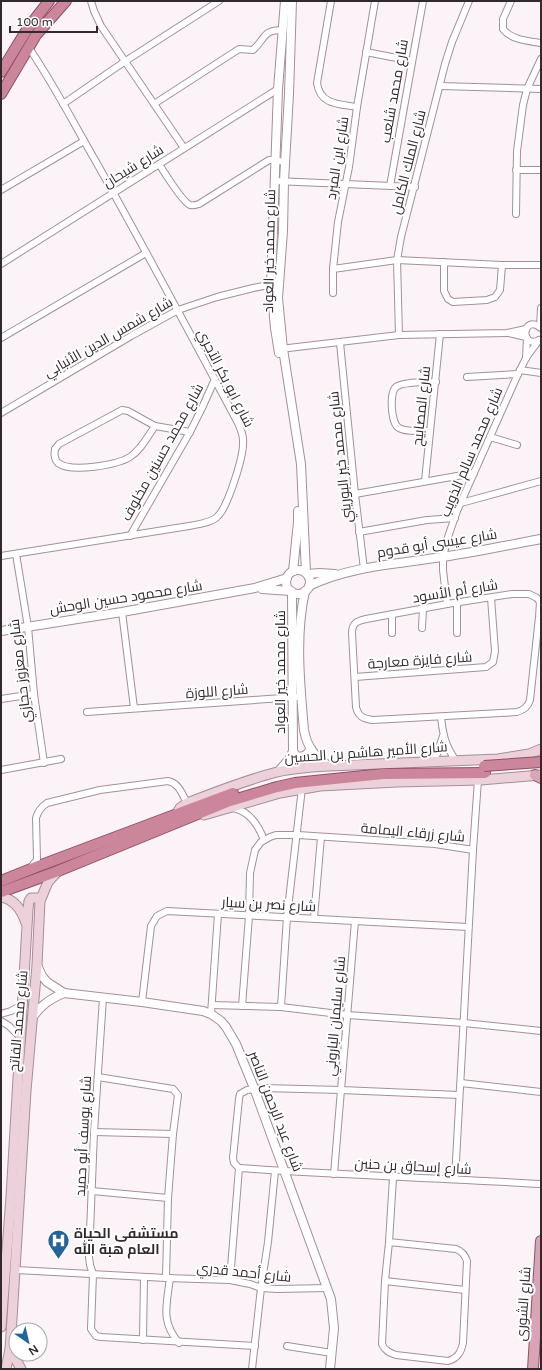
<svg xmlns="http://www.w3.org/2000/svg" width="542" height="1370" viewBox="0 0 542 1370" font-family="'Varela Round',Cairo,sans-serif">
	<rect width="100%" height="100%" fill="#fcf3f8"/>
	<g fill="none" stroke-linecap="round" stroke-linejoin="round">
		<defs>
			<g id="minor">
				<path d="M91,1L94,11L101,26L184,148"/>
				<path d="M331,1L317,83C320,105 339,104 357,107"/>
				<path d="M511,1L503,19V29C511,40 529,41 541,43"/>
				<path d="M366,52L412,61"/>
				<path d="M440,86L541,89"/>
				<path d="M63,104L124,62L219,1"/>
				<path d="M154,104L239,49L253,50C266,38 262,30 283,30"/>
				<path d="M159,164C164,172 183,202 190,205C193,206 196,205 199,204L269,160H273L285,162"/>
				<path d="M516,170H541"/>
				<path d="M275,181L415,187"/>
				<path d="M390,186L423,1"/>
				<path d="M1,190L84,141"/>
				<path d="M516,214L517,151L523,105L527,89L541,59"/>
				<path d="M444,262V291L448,299L453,302L487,300L495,297L500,290L502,265"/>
				<path d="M1,264L278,89"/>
				<path d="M333,269L397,260L502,265H541"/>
				<path d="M333,293V269L338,222L349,167L357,107L375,1"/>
				<path d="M540,327L541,308"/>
				<path d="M509,333L526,337"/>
				<path d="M399,335L397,260L401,237L445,64L452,42L469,1"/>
				<path d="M1,338L146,253"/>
				<path d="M540,340C519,350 522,313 541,328"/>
				<path d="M340,343L355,494L364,569"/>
				<path d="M280,349L399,335L507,333L526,329"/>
				<path d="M526,358L527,338"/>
				<path d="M520,370L541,373"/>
				<path d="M467,377L518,374"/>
				<path d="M1,413L131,336L178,310L217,297L253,288L274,284"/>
				<path d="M155,426C148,436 141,450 130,457C117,465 71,473 58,463C54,459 54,454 55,449L59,444L122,410L128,411L155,426L190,432"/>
				<path d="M430,431C421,430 407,433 399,428C391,424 389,393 396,387C404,381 425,383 436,382"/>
				<path d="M490,437L517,445"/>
				<path d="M425,481L440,334"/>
				<path d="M355,494L474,473"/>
				<path d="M461,503L541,481"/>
				<path d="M359,532L427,520L455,518"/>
				<path d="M130,536L190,432L202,408L215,379"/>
				<path d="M16,554L28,627L34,694L44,763"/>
				<path d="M1,556L189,526C198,524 212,523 218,516C228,506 243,458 243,444C244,436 241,430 238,423C191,335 144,247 95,160C73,122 53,83 29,48"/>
				<path d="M512,594H529L537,598L540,602L539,617L530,700C528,707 524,710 517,712L373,720C363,719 358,716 356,707L352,633C352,623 357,621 366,619L447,604Z"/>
				<path d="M457,603V633"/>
				<path d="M447,604L443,570V557L448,537L457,511L518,374L526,358L539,340"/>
				<path d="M122,612L134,708"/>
				<path d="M422,628L423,608"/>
				<path d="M392,633V614"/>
				<path d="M355,677L486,667L493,662L495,651L491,598"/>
				<path d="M1,699L34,694"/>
				<path d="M87,712L296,697"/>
				<path d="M441,717C443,735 445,745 456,761"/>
				<path d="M432,762L437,754L443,736"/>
				<path d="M1,770L61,759"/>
				<path d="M233,808C249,811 258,824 264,840"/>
				<path d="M473,850L478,780"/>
				<path d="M31,867L37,860L36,818C38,811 41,807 47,803L100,790L168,781C179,783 182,794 187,803"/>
				<path d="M314,918L321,837"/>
				<path d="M355,921L341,1090L459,1095"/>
				<path d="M103,998L94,1132L89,1257L90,1265L93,1274L91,1329L96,1336L101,1337L255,1346"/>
				<path d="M142,1002L151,926L157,916L167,911L468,927"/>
				<path d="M212,1005L281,1007L347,1015L464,1023L541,1031"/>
				<path d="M242,1006L249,916L250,873L255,850L261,842L270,837L276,835H298L435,844L473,850L455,1179"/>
				<path d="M281,1007L287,917L302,788"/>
				<path d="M1,1014L11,1011L22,1005"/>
				<path d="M211,1014L218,914"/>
				<path d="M1,1021L9,1026L21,1038"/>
				<path d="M98,1077L173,1089L178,1095L173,1134L168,1198L166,1278"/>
				<path d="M461,1083L541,1092"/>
				<path d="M94,1132L173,1134"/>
				<path d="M239,1168L234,1163L233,1158L239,1099L240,1094L247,1090L263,1088L341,1090L334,1174"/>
				<path d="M92,1191L168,1198"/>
				<path d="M389,1242L456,1249C462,1251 465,1255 467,1261L463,1343C461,1352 458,1358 448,1361L396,1355C390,1353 385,1351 382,1344L385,1281L389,1242L393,1178"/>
				<path d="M16,1270L166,1278L230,1280L250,1284L261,1288L277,1289L327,1288"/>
				<path d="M170,1278C167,1304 160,1321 179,1343"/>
				<path d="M230,1280L239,1168C340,1175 440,1178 541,1184"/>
				<path d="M385,1281L465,1290"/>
				<path d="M143,1340L144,1277"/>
				<path d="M287,1346L332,1353"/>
				<path d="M252,1369L261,1288L268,1242L275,1171"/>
			</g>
			<g id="tertiary">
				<path d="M292,1L289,94L284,181L283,231L278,298L283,349L301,464L306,573"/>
				<path d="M279,353L275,328L271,285L278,89L285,1"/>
				<circle cx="298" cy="582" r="12"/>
				<path d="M293,571L298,522V511"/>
				<path d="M307,574L320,573L335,574"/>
				<path d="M309,586C350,566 398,564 442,557C475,552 508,545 541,539"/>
				<path d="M262,589L291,591"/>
				<path d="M305,591C295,636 300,684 304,730C307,747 315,757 329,766"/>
				<path d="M1,631L122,612L255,588L287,578"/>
				<path d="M293,751L296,756C303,758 307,755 311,749"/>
				<path d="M278,772L290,758L293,751L292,592"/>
				<path d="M37,965L42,976L47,982L64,993L142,1002L203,1011L211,1014L221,1021L226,1027L236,1044L254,1088L331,1299L334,1328L330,1369"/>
				<path d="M32,1018C41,1005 50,999 64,993"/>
			</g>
			<g id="secondary">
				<path d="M177,813L180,808L187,803C216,792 246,780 277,772C294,768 312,767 329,766L498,759L529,754L541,749"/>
				<path d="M204,815L280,793L320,786L397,782L481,780L541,775"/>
				<path d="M1,897C15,899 22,911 26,923"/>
				<path d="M1,1327L11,1197L28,909L29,901L31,898H38L40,901"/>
				<path d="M10,1349L21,1369"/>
				<path d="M6,1369L10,1349L12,1319L26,1091L37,965L40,901L48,882L58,871"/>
			</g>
			<g id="primary">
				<path d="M535,775L541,778"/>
				<path d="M533,1369L541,1241"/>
			</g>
			<g id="trunk">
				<path d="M1,72L28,28L49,1"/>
				<path d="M1,94L36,35L66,1"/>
				<path d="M1,881L36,867L233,793"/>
				<path d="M1,892L58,871L227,802L277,787L295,783L383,774L485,773"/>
			</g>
		</defs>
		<use href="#minor" stroke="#a48f9b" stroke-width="8"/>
		<use href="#tertiary" stroke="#a48f9b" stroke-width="10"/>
		<use href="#secondary" stroke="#a48f9b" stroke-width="11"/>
		<use href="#primary" stroke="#8e5165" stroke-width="12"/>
		<use href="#trunk" stroke="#8e5165" stroke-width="12"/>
		<use href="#minor" stroke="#fff" stroke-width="6"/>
		<use href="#tertiary" stroke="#fff" stroke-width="8"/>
		<use href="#secondary" stroke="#ecd1da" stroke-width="9"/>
		<use href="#primary" stroke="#d9a4b4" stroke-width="10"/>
		<use href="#trunk" stroke="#cc869b" stroke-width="10"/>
		<defs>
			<path id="trunk-bridge" d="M484,766L541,762"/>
		</defs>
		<use href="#trunk-bridge" stroke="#8e5165" stroke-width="12" stroke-linecap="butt"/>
		<use href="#trunk-bridge" stroke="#cc869b" stroke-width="10"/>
	</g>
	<defs>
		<symbol id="hospital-pin" viewBox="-11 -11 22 30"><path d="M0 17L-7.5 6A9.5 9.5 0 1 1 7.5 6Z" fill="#23659b" stroke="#fff"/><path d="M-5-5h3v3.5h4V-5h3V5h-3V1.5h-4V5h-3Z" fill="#fff"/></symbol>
	</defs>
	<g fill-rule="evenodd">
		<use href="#hospital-pin" x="46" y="1228" width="25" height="34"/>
	</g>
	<g text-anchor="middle" stroke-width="4" stroke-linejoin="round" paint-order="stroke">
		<g font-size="14" fill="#32292e" stroke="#fff">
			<text transform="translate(394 91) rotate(-80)" y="5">شارع محمد شلعب</text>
			<text transform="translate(337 158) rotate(-81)" y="5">شارع ابن المبرد</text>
			<text transform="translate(408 162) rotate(-76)" y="5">شارع الملك الكامل</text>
			<text transform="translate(133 166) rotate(-32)" y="5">شارع شيحان</text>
			<text transform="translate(269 251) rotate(-89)" y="5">شارع محمد خير العواد</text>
			<text transform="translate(108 337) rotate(-30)" y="5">شارع شمس الدين الأنبابي</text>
			<text transform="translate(226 378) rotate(63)" y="5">شارع ابو بكر الآجري</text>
			<text transform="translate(421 406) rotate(-84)" y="5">شارع المصابيح</text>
			<text transform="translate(162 452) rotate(-61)" y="5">شارع محمد حسنين مخلوف</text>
			<text transform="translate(471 452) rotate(-67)" y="5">شارع محمد سالم الذويب</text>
			<text transform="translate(340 457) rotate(-96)" y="5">شارع محمد خير البوريني</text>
			<text transform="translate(437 543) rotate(-9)" y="5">شارع عيسى أبو قدوم</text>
			<text transform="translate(455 591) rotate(-9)" y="5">شارع أم الأسود</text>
			<text transform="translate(126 597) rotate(-9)" y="5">شارع محمود حسين الوحش</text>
			<text transform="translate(420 660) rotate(-4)" y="5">شارع فايزة معارجة</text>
			<text transform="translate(20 671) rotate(-97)" y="5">شارع معزوز حجازي</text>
			<text transform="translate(280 672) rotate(-90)" y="5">شارع محمد خير العواد</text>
			<text transform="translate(217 691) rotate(-4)" y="5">شارع اللوزة</text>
			<text transform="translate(366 752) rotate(-4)" y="5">شارع الأمير هاشم بن الحسين</text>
			<text transform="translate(413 832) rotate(5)" y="5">شارع زرقاء اليمامة</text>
			<text transform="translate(269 904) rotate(3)" y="5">شارع نصر بن سيار</text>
			<text transform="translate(335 1016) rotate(-85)" y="5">شارع سليمان الباروني</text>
			<text transform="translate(18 1021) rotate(-85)" y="5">شارع محمد الفاتح</text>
			<text transform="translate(276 1111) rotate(69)" y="5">شارع عبد الرحمن الناصر</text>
			<text transform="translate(83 1136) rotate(-87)" y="5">شارع يوسف أبو حميد</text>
			<text transform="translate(413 1166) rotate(3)" y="5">شارع إسحاق بن حنين</text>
			<text transform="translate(244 1272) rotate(6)" y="5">شارع أحمد قدري</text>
			<text transform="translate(523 1304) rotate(-86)" y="5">شارع الشورى</text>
		</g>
		<g font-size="14" font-weight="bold" fill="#32292e" stroke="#fff" text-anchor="start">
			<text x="74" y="1238">مستشفى الحياة<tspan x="74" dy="16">العام هبة الله</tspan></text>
		</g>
	</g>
	<rect width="542" height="1370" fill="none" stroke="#32292e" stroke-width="4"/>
	<g transform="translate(28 1342) rotate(146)"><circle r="19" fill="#ffffff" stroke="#ada9ab"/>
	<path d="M0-3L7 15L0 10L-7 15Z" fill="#23659b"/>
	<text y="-6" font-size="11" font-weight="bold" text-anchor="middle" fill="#32292e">N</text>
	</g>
	<path d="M10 26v6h87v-6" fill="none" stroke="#32292e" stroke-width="2"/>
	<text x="16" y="26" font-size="12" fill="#32292e" stroke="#ffffff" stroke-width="3" paint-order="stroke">100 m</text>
</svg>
